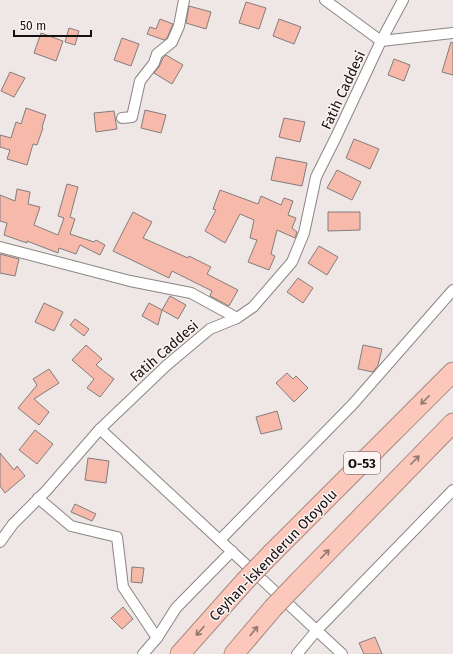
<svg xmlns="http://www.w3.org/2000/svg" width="453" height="654" viewBox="0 0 453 654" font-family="'Fira Sans',sans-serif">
	<rect width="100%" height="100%" fill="#eee7e5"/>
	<g fill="#f6b9aa" stroke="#847d7c">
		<path d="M246,2L266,8L259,29L239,23Z"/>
		<path d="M189,6L211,12L206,29L186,23Z"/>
		<path d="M160,19L173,24L167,38L164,40L147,34L150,27L156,29Z"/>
		<path d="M279,19L301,27L294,44L273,36Z"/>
		<path d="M69,28L79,31L75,45L65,42Z"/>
		<path d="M41,33L63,41L56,61L34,53Z"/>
		<path d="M122,38L139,44L131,66L114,60Z"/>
		<path d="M451,42L453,43V75L442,72Z"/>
		<path d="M166,55L183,65L172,84L154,73L159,67L163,58Z"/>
		<path d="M394,59L410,65L404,81L388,75Z"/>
		<path d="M10,72L25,78L14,97L1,91Z"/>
		<path d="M26,108L46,115L42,127L43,128L37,145L33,144L27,165L7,159L10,150L0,147V135L11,138L16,122L21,124Z"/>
		<path d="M145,110L166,115L161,133L141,128Z"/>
		<path d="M114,111L117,129L96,132L94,113Z"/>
		<path d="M284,118L305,122L300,142L279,137Z"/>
		<path d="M354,139L379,149L370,169L346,158Z"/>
		<path d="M276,157L307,163L302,186L271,180Z"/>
		<path d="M337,170L361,182L352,200L327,188Z"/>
		<path d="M67,184L78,187L70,217L75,219L70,234L94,242L96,240L105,245L100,255L80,245L76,254L59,248L58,253L27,241V243L4,235L7,223L0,221V195L15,201L17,189L30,192L28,204L40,207L34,225L58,235L64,218L58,216Z"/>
		<path d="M220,190L258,204L261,196L281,205L284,198L293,201L288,215L296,218L292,228L297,232L295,238L277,230L271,254L275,256L269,270L248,262L257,240L250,238L254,220L240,214L225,243L205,231L216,210L213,209Z"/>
		<path d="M133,212L152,222L143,238L188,258L189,256L211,267L207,274L238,290L229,306L210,296L212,291L172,271L169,278L113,251Z"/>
		<path d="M328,212H360V230L328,231Z"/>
		<path d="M319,246L338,257L327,275L308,263Z"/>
		<path d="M0,254L19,259L15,276L0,273Z"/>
		<path d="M298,278L313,288L303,303L287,292Z"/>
		<path d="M170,296L186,305L178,319L162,310Z"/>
		<path d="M44,303L63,312L54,331L35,322Z"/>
		<path d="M149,303L162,310L158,325L142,316Z"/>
		<path d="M75,319L89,329L84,336L70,325Z"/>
		<path d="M86,345L102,359L96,365L114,379L100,397L87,388L94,379L72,360Z"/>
		<path d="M363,345L382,349L378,365L373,372L358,369Z"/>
		<path d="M49,369L59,383L34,399L49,412L39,425L18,408L37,385L33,379Z"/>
		<path d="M287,373L293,379L296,376L308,388L294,402L276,383Z"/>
		<path d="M277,411L282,429L261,434L256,417Z"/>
		<path d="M35,430L53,444L37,464L19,450Z"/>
		<path d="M0,453L14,470L17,466L25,476L5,493L0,486Z"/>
		<path d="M88,458L109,461L106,483L85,480Z"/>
		<path d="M75,504L96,514L92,521L71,512Z"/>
		<path d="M132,567L144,568L142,583L131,582Z"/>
		<path d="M123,607L133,619L122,629L111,618Z"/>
		<path d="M375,637L382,654H364L359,643Z"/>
	</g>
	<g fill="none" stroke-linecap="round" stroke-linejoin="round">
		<defs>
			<g id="street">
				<path d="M325,0L381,41L453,33"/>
				<path d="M122,118L132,117L140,81L154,63L157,54L172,42L179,26L184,0"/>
				<path d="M0,247L130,281L191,293L237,318"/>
				<path d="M100,429L342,654"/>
				<path d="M38,498L71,526L117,537L123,587L157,638"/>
				<path d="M220,540L353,404L453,290"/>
				<path d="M0,542L13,524L46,491L100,429L167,365L210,329L237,318L253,307L292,262L304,233L316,177L336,137L381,41L403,0"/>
				<path d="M143,654L157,638L176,608L232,551"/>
				<path d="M297,654L317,630L453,490"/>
			</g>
			<g id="highway">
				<path d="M271,554L453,372"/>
				<path d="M298,582L453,423"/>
				<path d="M180,654L245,581"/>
				<path d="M234,654L273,608"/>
			</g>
		</defs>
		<use href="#street" stroke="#8c8584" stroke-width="12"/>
		<use href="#highway" stroke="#aa8880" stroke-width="21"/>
		<use href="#street" stroke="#fff" stroke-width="10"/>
		<use href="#highway" stroke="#fbc8bb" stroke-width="19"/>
		<defs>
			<g id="highway-bridge">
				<path d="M245,581L271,554"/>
				<path d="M273,608L298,582"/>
			</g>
		</defs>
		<use href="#highway-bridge" stroke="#aa8880" stroke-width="21" stroke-linecap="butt"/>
		<use href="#highway-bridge" stroke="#fbc8bb" stroke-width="19"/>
	</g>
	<defs><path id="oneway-shaft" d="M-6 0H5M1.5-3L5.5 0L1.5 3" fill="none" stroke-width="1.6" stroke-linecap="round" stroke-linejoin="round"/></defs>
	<g stroke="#93766e">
		<use href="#oneway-shaft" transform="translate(425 400) rotate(135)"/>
		<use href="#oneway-shaft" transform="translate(415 460) rotate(-45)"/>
		<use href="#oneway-shaft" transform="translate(325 554) rotate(-46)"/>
		<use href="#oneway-shaft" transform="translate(200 631) rotate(131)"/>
		<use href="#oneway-shaft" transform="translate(254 631) rotate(-50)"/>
	</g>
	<g text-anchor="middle" stroke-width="3" stroke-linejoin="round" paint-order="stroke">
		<rect fill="#fcf4f2" stroke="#5a5554" stroke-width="1" x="344" y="452" width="36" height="22" rx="3"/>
		<g font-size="13" font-weight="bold" fill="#141111">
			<text x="362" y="468">O-53</text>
		</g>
		<g font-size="14" fill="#141111" stroke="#fcf4f2">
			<text transform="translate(343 90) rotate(-65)" y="5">Fatih Caddesi</text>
			<text transform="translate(164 351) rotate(-41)" y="5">Fatih Caddesi</text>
			<text transform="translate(273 555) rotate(-46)" y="5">Ceyhan-İskenderun Otoyolu</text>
		</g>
	</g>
	<path d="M14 30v6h77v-6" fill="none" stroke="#141111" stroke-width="2"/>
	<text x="20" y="30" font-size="12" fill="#141111" stroke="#fcf4f2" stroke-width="3" paint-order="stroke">50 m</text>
</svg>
